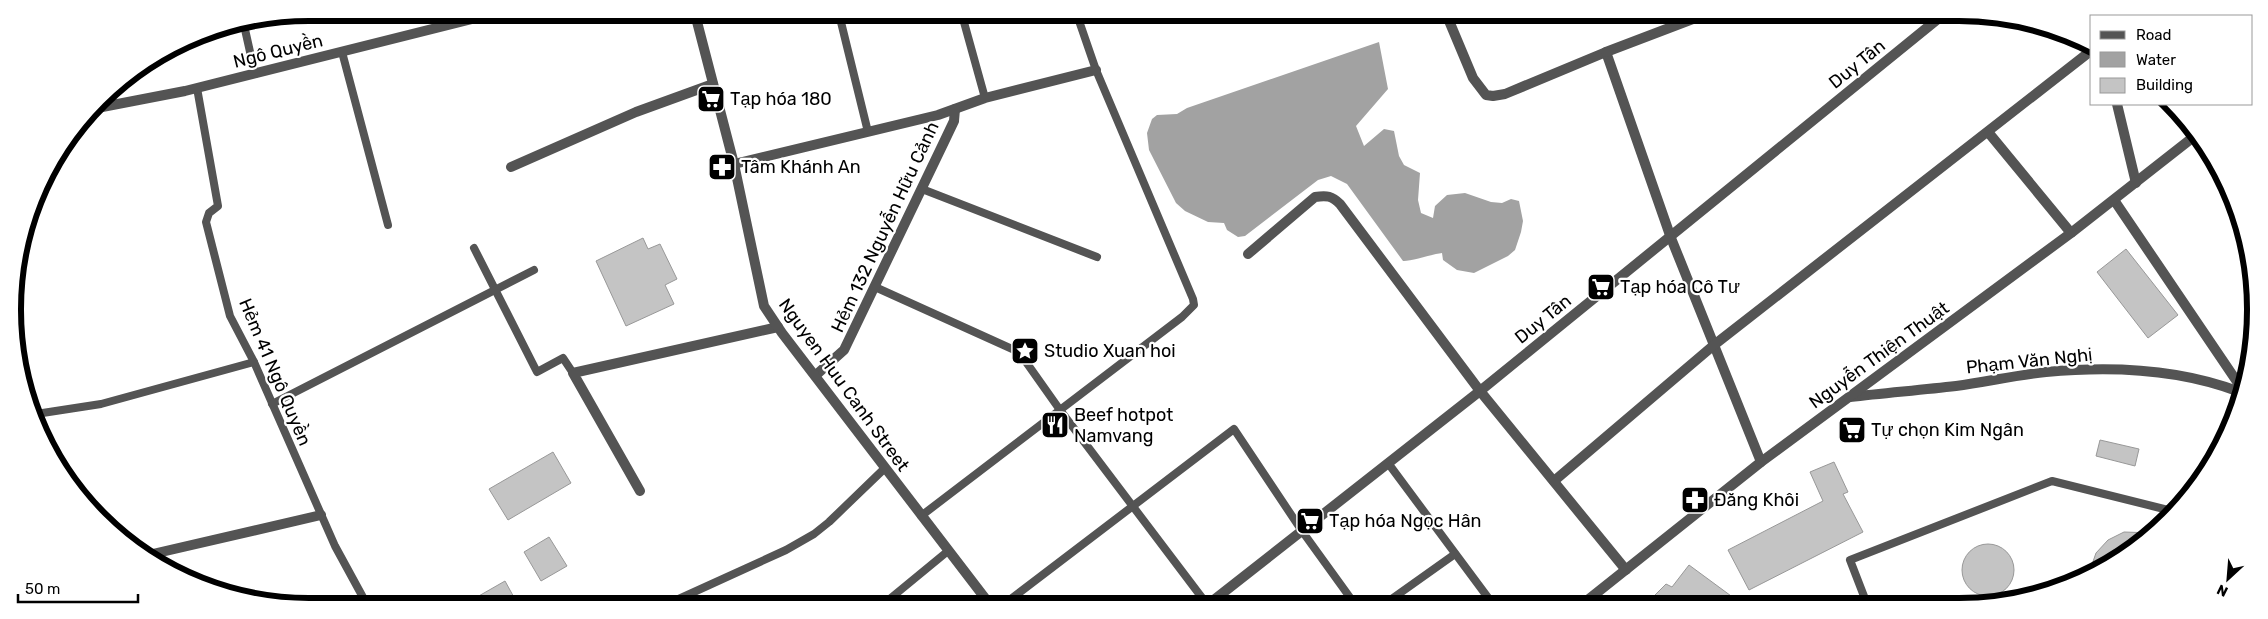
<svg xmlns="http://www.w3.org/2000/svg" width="2268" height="619" viewBox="0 0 2268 619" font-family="Rubik,sans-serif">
	<rect width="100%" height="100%" fill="#fff"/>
	<path fill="#a2a2a2" d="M1379,42L1388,89L1356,126L1364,146L1384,129L1394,131L1399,156L1404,165L1420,173L1418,200L1421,213L1433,218L1435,206L1447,195L1465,193L1491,202L1502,203L1511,199L1519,201L1523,221L1521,232L1515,250L1508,256L1474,273L1457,270L1443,260L1442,253C1433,254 1408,262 1403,261L1347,184L1331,176L1318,180L1245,236L1238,237L1227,230L1224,223L1208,222L1185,211L1176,203L1149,150L1147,133L1152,119L1157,115L1177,114L1187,108Z"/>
	<g fill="#c4c4c4" stroke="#989898">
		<path d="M643,238L648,249L660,244L677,279L665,285L674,304L626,326L596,261Z"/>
		<path d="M2126,249L2178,315L2148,338L2097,272Z"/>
		<path d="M2100,440L2139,449L2135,466L2096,456Z"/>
		<path d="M553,452L571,483L508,520L489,489Z"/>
		<path d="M1834,462L1848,492L1843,494L1863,532L1749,590L1728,550L1823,501L1810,472Z"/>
		<path d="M2124,532L2154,533L2089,573L2096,553L2108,540Z"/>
		<path d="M549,537L567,566L541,581L524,552Z"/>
		<circle cx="1988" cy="570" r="26"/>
		<path d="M1689,565L1742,604L1647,603L1666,584L1672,587Z"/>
		<path d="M505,581L516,601H470Z"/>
	</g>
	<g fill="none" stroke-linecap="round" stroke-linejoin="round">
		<g stroke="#545454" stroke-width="8">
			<path d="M450,13L452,24"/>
			<path d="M839,14L868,132"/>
			<path d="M962,15L985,98"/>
			<path d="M244,25L255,74"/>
			<path d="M342,52L388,225"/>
			<path d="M197,88L218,206L209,213L206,222L230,316L254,362L335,546L365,601"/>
			<path d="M922,189L1097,257"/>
			<path d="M474,248L537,372L563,358L573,373"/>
			<path d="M875,287L1019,352L1060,410L1206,603"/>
			<path d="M272,404L534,270"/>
			<path d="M36,414L101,404L254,362"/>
			<path d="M1388,463L1492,603"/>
			<path d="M921,516L1182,317L1194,305L1193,299L1096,70L1077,15"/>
			<path d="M672,602L786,550L814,534L829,522L885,468"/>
			<path d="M886,602L948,551"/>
			<path d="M1007,602L1234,429L1302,531L1354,603"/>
			<path d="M1386,603L1455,554"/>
			<path d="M1867,604L1850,560L2052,481L2172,511"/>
		</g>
		<g stroke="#545454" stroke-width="10">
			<path d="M1447,16L1473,78L1486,95L1493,96L1505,94L1606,52L1671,238L1761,462"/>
			<path d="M1606,52L1698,17"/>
			<path d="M2117,104L2136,183"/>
			<path d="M97,108L185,91L496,13"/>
			<path d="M1988,132L2071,233"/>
			<path d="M734,164L938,115L985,98L1096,70"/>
			<path d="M511,167L636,112L713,84"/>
			<path d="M2114,200L2242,389"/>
			<path d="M1248,254L1315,197C1327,195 1332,196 1340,204L1480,391L1626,570"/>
			<path d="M816,375L844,350L944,142L954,121L955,109"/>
			<path d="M1850,397C1885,393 1921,390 1956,386C1986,382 2016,375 2046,372C2109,366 2180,369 2240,392"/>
			<path d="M1554,481L1714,345L2092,50"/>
			<path d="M640,491L573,373L778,327"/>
			<path d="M144,556L321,515"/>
			<path d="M1210,603L1480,391L1939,18"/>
		</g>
		<g stroke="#545454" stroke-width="10">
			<path d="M695,14L734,164L764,306L782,333L988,602"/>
			<path d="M1584,603L1761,462L2071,233L2196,135"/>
		</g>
	</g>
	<defs>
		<symbol id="supermarket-square" viewBox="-11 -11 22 22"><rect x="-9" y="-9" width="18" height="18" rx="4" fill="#000" stroke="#fff"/><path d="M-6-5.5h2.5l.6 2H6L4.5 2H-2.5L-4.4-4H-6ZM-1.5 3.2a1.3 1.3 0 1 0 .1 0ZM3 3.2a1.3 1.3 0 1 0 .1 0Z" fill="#fff"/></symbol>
		<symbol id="pharmacy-square" viewBox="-11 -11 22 22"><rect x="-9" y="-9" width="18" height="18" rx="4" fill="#000" stroke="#fff"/><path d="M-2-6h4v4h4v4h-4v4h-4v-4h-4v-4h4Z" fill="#fff"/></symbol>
		<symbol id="sight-square" viewBox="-11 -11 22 22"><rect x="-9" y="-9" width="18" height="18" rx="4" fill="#000" stroke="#fff"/><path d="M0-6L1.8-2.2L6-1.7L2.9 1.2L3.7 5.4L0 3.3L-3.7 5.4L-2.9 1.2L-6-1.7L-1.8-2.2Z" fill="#fff"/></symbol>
		<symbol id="restaurant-square" viewBox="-11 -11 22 22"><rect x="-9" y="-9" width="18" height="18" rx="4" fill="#000" stroke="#fff"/><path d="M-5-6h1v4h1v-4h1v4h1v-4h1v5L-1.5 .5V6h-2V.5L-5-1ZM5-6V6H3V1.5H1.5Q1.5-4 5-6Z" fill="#fff"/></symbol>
	</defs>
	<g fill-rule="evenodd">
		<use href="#supermarket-square" x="695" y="83" width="32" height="32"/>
		<use href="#pharmacy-square" x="706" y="151" width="32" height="32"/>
		<use href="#supermarket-square" x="1585" y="271" width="32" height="32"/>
		<use href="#sight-square" x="1009" y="335" width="32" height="32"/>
		<use href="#restaurant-square" x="1039" y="409" width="32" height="32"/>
		<use href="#supermarket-square" x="1836" y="414" width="32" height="32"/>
		<use href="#pharmacy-square" x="1679" y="484" width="32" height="32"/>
		<use href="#supermarket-square" x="1294" y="505" width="32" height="32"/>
	</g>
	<g text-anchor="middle" stroke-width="4.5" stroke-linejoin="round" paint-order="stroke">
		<g font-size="18" fill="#000" stroke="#fff">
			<text transform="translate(278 51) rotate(-14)" y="6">Ngô Quyền</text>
			<text transform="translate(1857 64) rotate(-39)" y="6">Duy Tân</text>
			<text transform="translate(885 227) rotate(-65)" y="6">Hẻm 132 Nguyễn Hữu Cảnh</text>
			<text transform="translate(1543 319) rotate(-39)" y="6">Duy Tân</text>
			<text transform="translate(1879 355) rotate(-36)" y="6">Nguyễn Thiện Thuật</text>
			<text transform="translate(2029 361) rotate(-6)" y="6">Phạm Văn Nghị</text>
			<text transform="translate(275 372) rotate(67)" y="6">Hẻm 41 Ngô Quyền</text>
			<text transform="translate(844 385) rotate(54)" y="6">Nguyen Huu Canh Street</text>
		</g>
		<g font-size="18" fill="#000" stroke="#fff" text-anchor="start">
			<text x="730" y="105">Tạp hóa 180</text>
			<text x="741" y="173">Tâm Khánh An</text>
			<text x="1620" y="293">Tạp hóa Cô Tư</text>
			<text x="1044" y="357">Studio Xuan hoi</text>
			<text x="1074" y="421">Beef hotpot<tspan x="1074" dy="21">Namvang</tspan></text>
			<text x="1871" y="436">Tự chọn Kim Ngân</text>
			<text x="1714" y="506">Đăng Khôi</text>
			<text x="1329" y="527">Tạp hóa Ngọc Hân</text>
		</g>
	</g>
	<path d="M0 0H2268V619H0ZM309 21H1959A288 288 0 0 1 2247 309V310A288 288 0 0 1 1959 598H309A288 288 0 0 1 21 310V309A288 288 0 0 1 309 21Z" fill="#fff" fill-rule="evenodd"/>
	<path fill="none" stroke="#000" stroke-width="6" d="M309 21H1959A288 288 0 0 1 2247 309V310A288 288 0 0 1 1959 598H309A288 288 0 0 1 21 310V309A288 288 0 0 1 309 21Z"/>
	<rect x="2090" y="15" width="162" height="90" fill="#ffffff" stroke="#999999"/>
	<rect x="2100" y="31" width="25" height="8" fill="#545454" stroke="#999999"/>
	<text x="2136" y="40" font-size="15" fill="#000000">Road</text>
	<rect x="2100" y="52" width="25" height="15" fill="#a2a2a2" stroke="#999999"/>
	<text x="2136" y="65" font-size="15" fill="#000000">Water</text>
	<rect x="2100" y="78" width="25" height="15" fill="#c4c4c4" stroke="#999999"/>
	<text x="2136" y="90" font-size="15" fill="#000000">Building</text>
	<g transform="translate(2228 579) rotate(206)" stroke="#ffffff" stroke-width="4" paint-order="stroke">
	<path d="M0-4L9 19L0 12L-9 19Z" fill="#000000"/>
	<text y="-8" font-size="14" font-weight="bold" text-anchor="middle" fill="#000000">N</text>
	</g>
	<path d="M18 594v8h120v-8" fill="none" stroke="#000000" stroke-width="2.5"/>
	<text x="25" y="594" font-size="15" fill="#000000" stroke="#ffffff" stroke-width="4" paint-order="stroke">50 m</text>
</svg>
